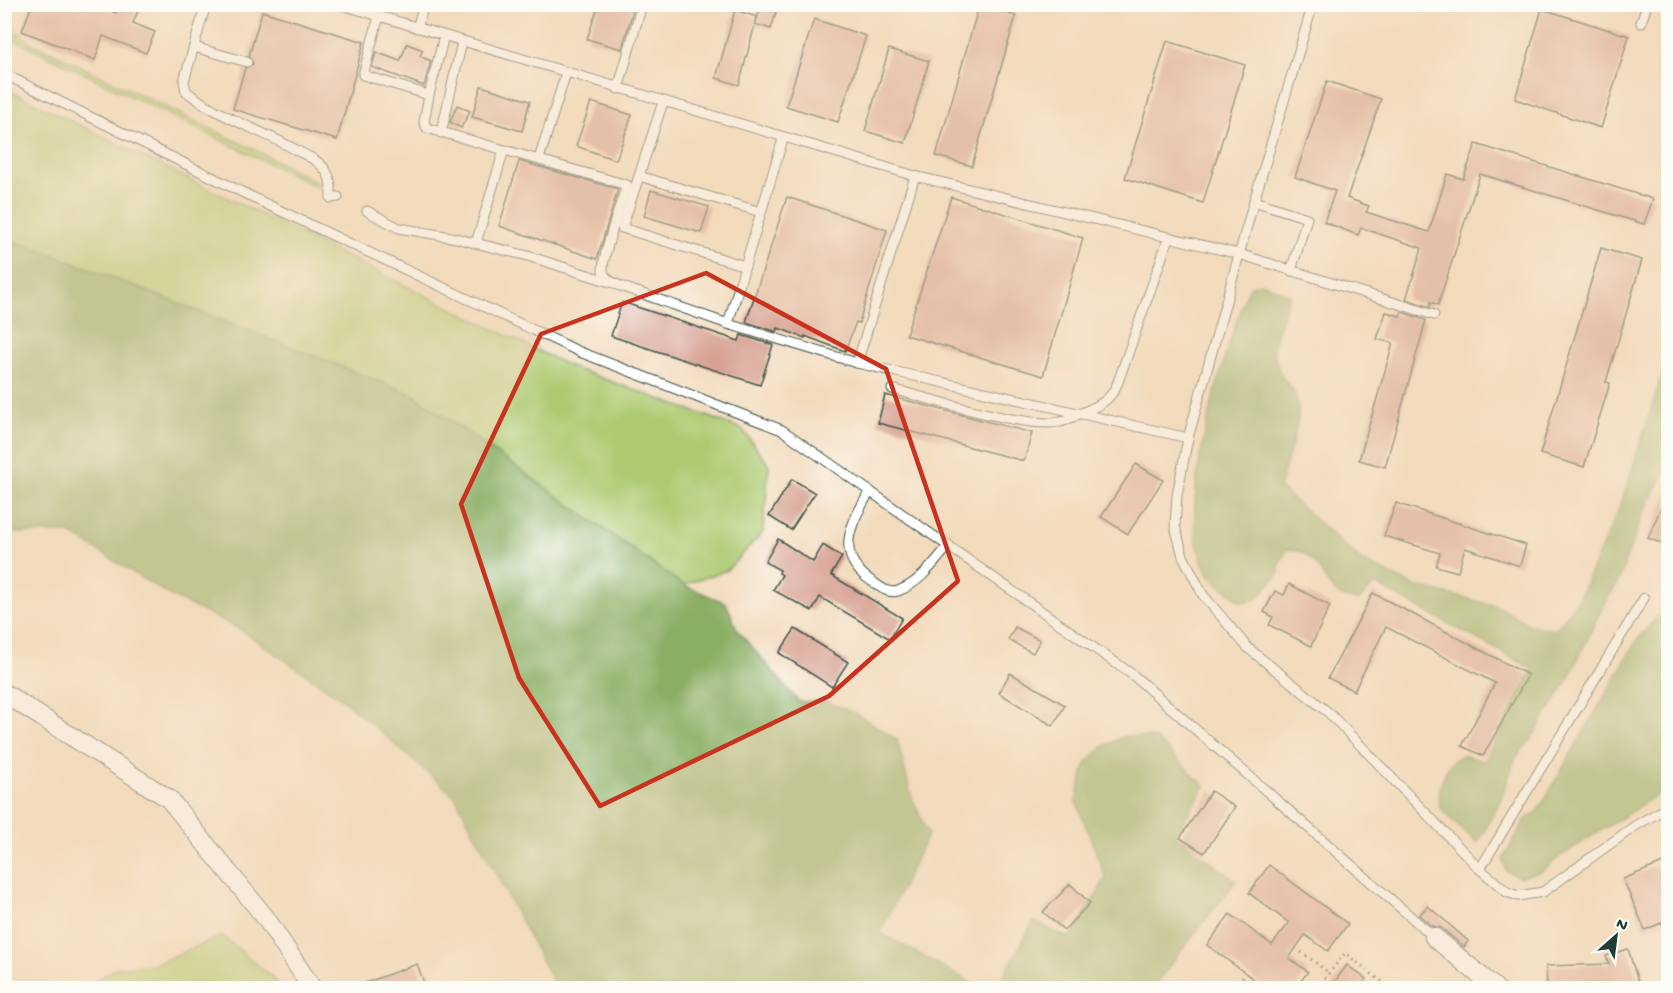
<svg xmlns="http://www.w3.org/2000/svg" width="1673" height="993" viewBox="0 0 1673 993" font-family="'Gochi Hand',sans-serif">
	<rect width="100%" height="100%" fill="#fdfcf7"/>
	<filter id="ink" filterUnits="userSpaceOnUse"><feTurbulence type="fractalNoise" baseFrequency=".0167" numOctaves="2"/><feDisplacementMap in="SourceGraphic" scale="12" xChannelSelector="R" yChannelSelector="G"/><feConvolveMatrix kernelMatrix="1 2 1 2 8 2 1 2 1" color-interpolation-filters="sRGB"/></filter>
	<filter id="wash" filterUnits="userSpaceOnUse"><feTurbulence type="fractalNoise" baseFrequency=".008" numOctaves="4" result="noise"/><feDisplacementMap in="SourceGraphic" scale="24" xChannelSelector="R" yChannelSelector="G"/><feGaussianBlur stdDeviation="1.35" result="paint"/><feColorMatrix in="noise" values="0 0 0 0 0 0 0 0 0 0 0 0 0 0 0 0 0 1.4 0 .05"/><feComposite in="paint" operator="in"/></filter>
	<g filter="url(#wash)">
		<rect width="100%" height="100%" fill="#f2dabb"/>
		<g fill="#aeca71" stroke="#668452" stroke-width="1.5">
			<path d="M4,5H16L13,14L14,29L32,43L265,155L326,187L338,197L5,35Z"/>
			<path d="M4,88L571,367L742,429L769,465L763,532L727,570L683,585L414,395L41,250L5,239Z"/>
			<path d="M222,936L273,978L280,988H86L115,968L155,964Z"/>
		</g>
		<g fill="#8aae63" stroke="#54764c" stroke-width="1.5">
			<path d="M4,239L41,250L414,395L683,585L726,603L738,631L799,702L824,701L855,713L897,739L912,798L928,834L880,933L981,988H556L455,796L342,699L241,630L171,596L70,533H5Z"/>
			<path d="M1262,283L1290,295C1282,323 1266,339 1279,370C1285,385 1295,386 1298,406C1301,422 1284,470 1279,487L1362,561L1414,586L1497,606L1530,625L1556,630L1579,598L1621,504L1668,356V466L1642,516L1618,582L1599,614L1568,680L1531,739L1516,757L1499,804L1478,843C1470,837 1446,815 1441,808C1433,797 1447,760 1460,756C1467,754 1476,759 1483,761L1485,760L1533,669L1375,584L1359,600C1319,602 1328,552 1288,549L1279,564V573L1257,599L1242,602C1232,594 1218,586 1210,576C1168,519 1224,356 1246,295L1251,286Z"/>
			<path d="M1661,613H1668V788L1562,855L1542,871L1520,877L1506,871L1503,859L1525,820L1537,812L1550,790L1639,637Z"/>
			<path d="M1125,736L1155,738L1205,786L1175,835L1236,881L1152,988H997L1034,921L1068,938L1076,929L1106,878L1076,801L1085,765L1102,747Z"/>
		</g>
		<g id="blocks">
			<g fill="#d69f90">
				<path d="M32,4H95L116,13L119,4H141L133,23L155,32L146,53L103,36L95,60L22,31Z"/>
				<path d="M599,4L634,7L622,49L587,39Z"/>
				<path d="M762,4L777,9L771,29L755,24Z"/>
				<path d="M979,5L1016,16L972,166L936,156Z"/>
				<path d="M1542,9L1629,36L1601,128L1515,99Z"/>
				<path d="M735,10L757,17L739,85L716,78Z"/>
				<path d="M262,11L364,42L337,140L233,109L245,68L253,64L249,56Z"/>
				<path d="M814,19L866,36L838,122L786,106Z"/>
				<path d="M1167,41L1245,65L1203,203L1125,178Z"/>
				<path d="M407,44L423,50L420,56L431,61L424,86L372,67L376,52L400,61Z"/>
				<path d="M889,49L929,61L905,143L865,131Z"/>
				<path d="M1327,81L1381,99L1347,198L1369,206L1366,212L1429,232L1447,174L1463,179L1476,144L1653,199L1644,224L1480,174L1438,305L1431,302L1430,307L1406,299L1422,248L1361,228L1358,235L1324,222L1335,191L1295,177Z"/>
				<path d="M481,86L530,101L522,131L472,117Z"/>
				<path d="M591,102L632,115L616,160L576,146Z"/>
				<path d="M457,105L470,111L461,128L450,122Z"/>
				<path d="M519,161L618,189L597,259L499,226Z"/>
				<path d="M651,190L709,207L701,233L644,216Z"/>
				<path d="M787,197L887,230L859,323L856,322L845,351L805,336V338L778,328L777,332L746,322Z"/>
				<path d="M951,197L1083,238L1043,376L906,335Z"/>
				<path d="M1601,248L1642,260L1606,382L1610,383L1584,467L1540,454Z"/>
				<path d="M622,302L739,341L741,335L773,345L760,385L611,336Z"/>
				<path d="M1386,312L1400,316L1402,312L1426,320L1385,467L1359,460L1393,343L1377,339Z"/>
				<path d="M885,395L1032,433L1024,461L878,423Z"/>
				<path d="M1136,464L1163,480L1128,534L1101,517Z"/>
				<path d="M792,479L815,493L791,530L769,516Z"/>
				<path d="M1668,491V546L1648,538Z"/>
				<path d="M1396,503L1526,545L1520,566L1465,548L1458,572L1436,566L1440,553L1384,536Z"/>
				<path d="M778,539L813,562L823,545L842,557L831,575L902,618L890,639L820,597L812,611L773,590L782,575L779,573L780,570L765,562Z"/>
				<path d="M1289,584L1330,606L1311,646L1269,625L1273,617L1264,612L1275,591L1284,595Z"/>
				<path d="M1373,593L1528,675L1483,756L1462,746L1495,683L1386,627L1354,691L1328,678Z"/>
				<path d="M1015,627L1040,640L1033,653L1008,640Z"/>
				<path d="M795,629L848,662L832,687L779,653Z"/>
				<path d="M1010,673L1065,705L1053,726L999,693Z"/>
				<path d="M1211,791L1235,807L1204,853L1180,838Z"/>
				<path d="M1663,863L1668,875V920L1645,930L1623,879Z"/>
				<path d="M1269,865L1348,924L1328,951L1305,935L1289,958L1308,972L1295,988H1266L1207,945L1230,914L1272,945L1289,923L1249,893Z"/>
				<path d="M1070,884L1090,903L1064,930L1043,912Z"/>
				<path d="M1428,906L1468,941L1464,947L1441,928L1432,926L1419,915Z"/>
				<path d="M1628,949L1640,988H1547L1546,966L1609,964L1606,956Z"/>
				<path d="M417,964L426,988H354V987Z"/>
				<path d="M1347,965L1366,979L1359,988H1330Z"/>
			</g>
		</g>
	</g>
	<g filter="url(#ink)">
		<use href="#blocks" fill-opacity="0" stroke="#3f5548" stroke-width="1.5"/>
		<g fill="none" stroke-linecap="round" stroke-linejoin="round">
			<defs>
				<g id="lane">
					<path d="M206,4L184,81L186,91C218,117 261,130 296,150C307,156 320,161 326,171C332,180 331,188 331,198L338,197"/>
					<path d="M339,4L915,176L1239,254L1434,315"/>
					<path d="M1313,4L1254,201L1188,438L1177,495L1175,526L1183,556L1203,595L1248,648L1329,713L1480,869L1507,892L1518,896L1543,892L1635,826L1668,807"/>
					<path d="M379,16L363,75L429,95L444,36"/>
					<path d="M1641,23L1647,4"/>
					<path d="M417,28L424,4"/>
					<path d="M194,47L247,62"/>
					<path d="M4,74L262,202L580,352L782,430L1133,675L1434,937"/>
					<path d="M618,89L642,4"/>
					<path d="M429,95L424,122L427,128L627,185C621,203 602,256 603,271C604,279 614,283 620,286L728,324"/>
					<path d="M663,102L622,228L745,266L783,139"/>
					<path d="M441,133L462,42"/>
					<path d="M539,159L566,73"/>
					<path d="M639,176L761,212"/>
					<path d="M1254,201L1307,218L1291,271"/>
					<path d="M367,211L399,228L451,237L528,256L610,282"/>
					<path d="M476,243L504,150"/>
					<path d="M745,266L728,324L857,363L915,176"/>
					<path d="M857,363L1188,438"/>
					<path d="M892,389C927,398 1028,429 1060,422C1066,421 1072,417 1077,415C1097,406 1110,403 1118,382L1169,237"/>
					<path d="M870,491C850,525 833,556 873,582C880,587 888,594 898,591C920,583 934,563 949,545"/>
					<path d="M1480,869L1644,598"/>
				</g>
				<g id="street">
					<path d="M4,693L169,799L265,917L312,988"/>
					<path d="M1434,937L1495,988"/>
				</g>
			</defs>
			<use href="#lane" stroke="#3f5548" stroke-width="11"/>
			<use href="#street" stroke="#3f5548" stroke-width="20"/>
			<g stroke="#3f5548" stroke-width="3" stroke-dasharray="1.5 4.5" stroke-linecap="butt">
				<path d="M1301,952L1328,972"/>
				<path d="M1299,983L1306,988"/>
				<path d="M1235,988L1246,974"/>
				<path d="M1317,988L1345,953L1390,988"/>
			</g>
			<use href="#lane" stroke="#fff" stroke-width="9"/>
			<use href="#street" stroke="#fff" stroke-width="18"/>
		</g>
	</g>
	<path d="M0 0H1673V993H0ZM706,273L886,369L958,581L829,696L600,806L519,678L461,504L541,334Z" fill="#f2dabb" fill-opacity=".55" fill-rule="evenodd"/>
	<path fill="none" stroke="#c8321e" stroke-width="4.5" stroke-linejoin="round" d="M706,273L886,369L958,581L829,696L600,806L519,678L461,504L541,334Z"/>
	<rect width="1673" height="993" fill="none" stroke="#fdfcf7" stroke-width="24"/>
	<g transform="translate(1616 936) rotate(28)" stroke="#fdfcf7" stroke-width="4.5" paint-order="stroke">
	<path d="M0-4.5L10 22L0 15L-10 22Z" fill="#1f3d34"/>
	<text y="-9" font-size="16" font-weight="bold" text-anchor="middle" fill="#1f3d34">N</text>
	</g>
</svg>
